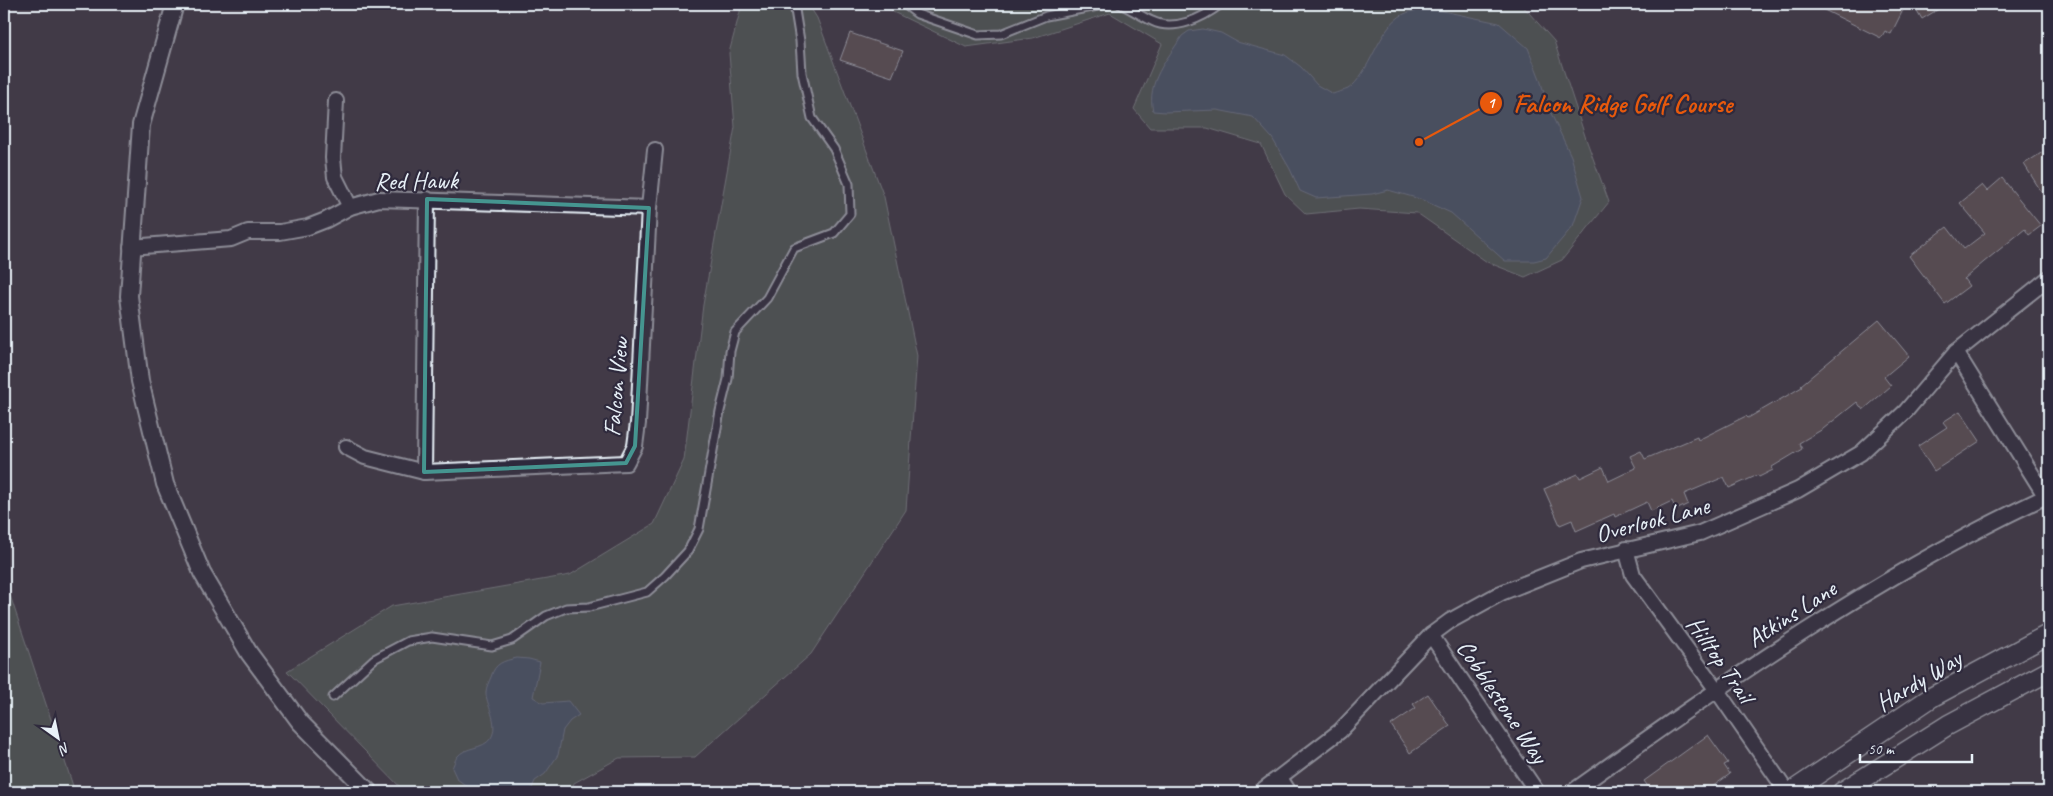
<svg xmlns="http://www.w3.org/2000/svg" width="2053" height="796" viewBox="0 0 2053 796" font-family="Caveat,sans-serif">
	<rect width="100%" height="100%" fill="#423a47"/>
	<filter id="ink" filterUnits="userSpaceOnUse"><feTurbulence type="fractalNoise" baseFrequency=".02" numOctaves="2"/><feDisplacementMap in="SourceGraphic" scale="10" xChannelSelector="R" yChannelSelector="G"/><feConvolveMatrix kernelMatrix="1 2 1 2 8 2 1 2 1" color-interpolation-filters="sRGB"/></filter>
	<g filter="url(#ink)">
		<g fill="#5c6a60" stroke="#a2aeac">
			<path d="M742,4H808L817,18L884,197L917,356L906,510L811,654L695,757L619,758L574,783L570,792H405L287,671L392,606L570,575L654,524L684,460L703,305L735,127L729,53Z"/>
			<path d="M887,4H1521L1554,41L1586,139L1609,202L1562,260L1525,277L1487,262L1417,213L1359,209L1306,214L1285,194L1261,144L1207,128H1150L1134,109L1162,44L1110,13L1033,38L966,47L893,12Z"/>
			<path d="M4,577L75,792H4Z"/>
		</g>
		<g fill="#52677d" stroke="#8e9eae">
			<path d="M1438,10L1499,23L1528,48L1540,79L1548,107L1571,156L1583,197L1573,226L1546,258L1534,261H1505L1451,213L1420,199L1388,190L1372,194L1316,198L1300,191L1290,169L1272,138L1253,117L1217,110L1165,112L1153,111C1146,82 1167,60 1182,36L1189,31L1203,29L1221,33L1237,42L1285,55L1301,67L1317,85L1333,94C1337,92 1344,91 1348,89C1369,76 1379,26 1404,14C1414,9 1427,10 1438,10Z"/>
			<path d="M517,658L529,659L540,662L533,697L543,703L568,701L579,715L570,721L563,730L558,755L545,774L535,781L532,788L533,792H475L457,779L452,768C454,764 455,760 457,757C465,746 483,750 491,738C500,723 485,703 486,692C486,687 489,682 491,677C495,663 503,661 517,658Z"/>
		</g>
		<g fill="#705e5d" stroke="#e8f1f8">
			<path d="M1812,4H1906L1891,34L1885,31L1881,38Z"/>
			<path d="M1913,4H1947L1922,19Z"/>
			<path d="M850,33L903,51L892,77L840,60Z"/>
			<path d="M2049,148V204L2024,164Z"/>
			<path d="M2002,178L2041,226L2029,235L2025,229L1984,262L1964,279L1969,286L1945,304L1909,256L1947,227L1964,249L1985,233L1960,203L1982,185L1987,191Z"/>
			<path d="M1879,320L1909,356L1884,377L1891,386L1863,410L1857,402L1823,429L1799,443L1802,449L1772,467L1773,470L1759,477L1758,475L1729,488L1724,477L1684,494L1688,504L1676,510L1672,501L1651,511L1647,502L1615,517L1614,514L1576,531L1572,520L1560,525L1544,489L1578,474L1580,478L1603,467L1609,481L1636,468L1630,456L1641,451L1645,459L1697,437L1698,440L1746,416L1748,418L1802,387L1801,385Z"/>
			<path d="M1960,411L1980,441L1934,471L1918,446L1947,427L1943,422Z"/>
			<path d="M1428,694L1450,726L1410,753L1391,725L1416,708L1413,704Z"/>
			<path d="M1708,735L1728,763L1724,765L1730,774L1705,792H1652L1644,781Z"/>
		</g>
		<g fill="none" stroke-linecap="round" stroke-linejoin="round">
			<defs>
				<g id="service">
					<path d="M904,4L917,14L978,35L1001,34L1046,16L1108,4"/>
					<path d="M1120,4C1131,9 1141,16 1152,21C1174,32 1203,18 1221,4"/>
					<path d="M333,697L374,659L408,641L432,637L492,646L512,640L546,616L566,608L589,607L647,592L665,576L688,551L699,529L720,411L728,379L730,351L735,332L767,298L794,248L834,233L850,214L849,184L834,149L812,118L802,73L800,41L795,10L792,4"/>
				</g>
				<g id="minor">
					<path d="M336,101L333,158L335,177L350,207"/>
					<path d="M131,247L231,239L248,232H280L308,227L326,220L350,207L379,199L649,208"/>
					<path d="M1956,352L2046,497"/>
					<path d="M346,447L365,457L424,472L626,463L635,446L638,423L649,208L655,150"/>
					<path d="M424,472L427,199"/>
					<path d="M1626,549L1633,575L1716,689L1787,792"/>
					<path d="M1431,635L1537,792"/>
					<path d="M1280,778L1289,792"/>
					<path d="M1260,792L1340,731L1431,635L1450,621L1501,593L1581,561L1700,533L1798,490L1861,453L1906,411L1956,352L2049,278"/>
					<path d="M1572,792C1725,683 1878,574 2049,495"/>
				</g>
				<path id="tertiary" d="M175,4L141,125L129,296L140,381L165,484L202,573L249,653L300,722L369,792"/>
				<g id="secondary">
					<path d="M1791,792L1932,697L2049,634"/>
					<path d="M1842,792L1948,725L2049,671"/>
				</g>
			</defs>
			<use href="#service" stroke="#e8f1f8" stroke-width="11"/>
			<use href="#minor" stroke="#e8f1f8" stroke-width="18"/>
			<use href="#tertiary" stroke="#e8f1f8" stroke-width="20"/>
			<use href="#secondary" stroke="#e8f1f8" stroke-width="22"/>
			<use href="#service" stroke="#2f2a3d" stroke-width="7"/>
			<use href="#minor" stroke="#2f2a3d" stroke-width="14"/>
			<use href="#tertiary" stroke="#2f2a3d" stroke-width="16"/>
			<use href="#secondary" stroke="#2f2a3d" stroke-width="19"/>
		</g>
	</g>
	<path d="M0 0H2053V796H0ZM427,199L649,208L635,446L626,463L424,472Z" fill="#423a47" fill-opacity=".55" fill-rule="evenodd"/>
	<path fill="none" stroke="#459590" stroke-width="4" stroke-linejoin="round" d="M427,199L649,208L635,446L626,463L424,472Z"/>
	<g text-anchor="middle" stroke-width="4.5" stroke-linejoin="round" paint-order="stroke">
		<g font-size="25" fill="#e8f1f8" stroke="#2f2a3d">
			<text transform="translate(416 180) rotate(-1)" y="9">Red Hawk</text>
			<text transform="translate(615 387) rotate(-85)" y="9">Falcon View</text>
			<text transform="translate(1652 519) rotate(-15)" y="9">Overlook Lane</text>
			<text transform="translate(1791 613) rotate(-33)" y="9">Atkins Lane</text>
			<text transform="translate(1721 659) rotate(55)" y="9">Hilltop Trail</text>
			<text transform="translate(1918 680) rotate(-31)" y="9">Hardy Way</text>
			<text transform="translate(1503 701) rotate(56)" y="9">Cobblestone Way</text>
		</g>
	</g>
	<path fill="none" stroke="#e8590c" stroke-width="2" d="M1419 142L1491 103"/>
	<g fill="#e8590c" stroke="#2f2a3d" stroke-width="2">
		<circle cx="1419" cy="142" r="5"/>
		<circle cx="1491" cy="103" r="12"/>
	</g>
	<g font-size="15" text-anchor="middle" font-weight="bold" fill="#fff">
		<text x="1491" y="108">1</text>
	</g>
	<g font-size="26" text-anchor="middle" font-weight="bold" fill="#e8590c" stroke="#2f2a3d" stroke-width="4.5" stroke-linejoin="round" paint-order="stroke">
		<text x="1623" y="112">Falcon Ridge Golf Course</text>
	</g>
	<rect width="2053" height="796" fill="none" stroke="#2f2a3d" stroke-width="20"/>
	<rect x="10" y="10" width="2033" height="776" fill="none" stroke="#e8f1f8" stroke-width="2" filter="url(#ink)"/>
	<g transform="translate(58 738) rotate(147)" stroke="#2f2a3d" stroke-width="4" paint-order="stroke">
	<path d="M0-4L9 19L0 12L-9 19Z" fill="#e8f1f8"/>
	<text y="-8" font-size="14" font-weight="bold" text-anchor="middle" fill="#e8f1f8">N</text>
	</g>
	<path d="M1860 754v8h112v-8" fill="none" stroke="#e8f1f8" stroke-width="2.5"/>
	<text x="1868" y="754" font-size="15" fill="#e8f1f8" stroke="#2f2a3d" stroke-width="4" paint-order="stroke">50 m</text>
</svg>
